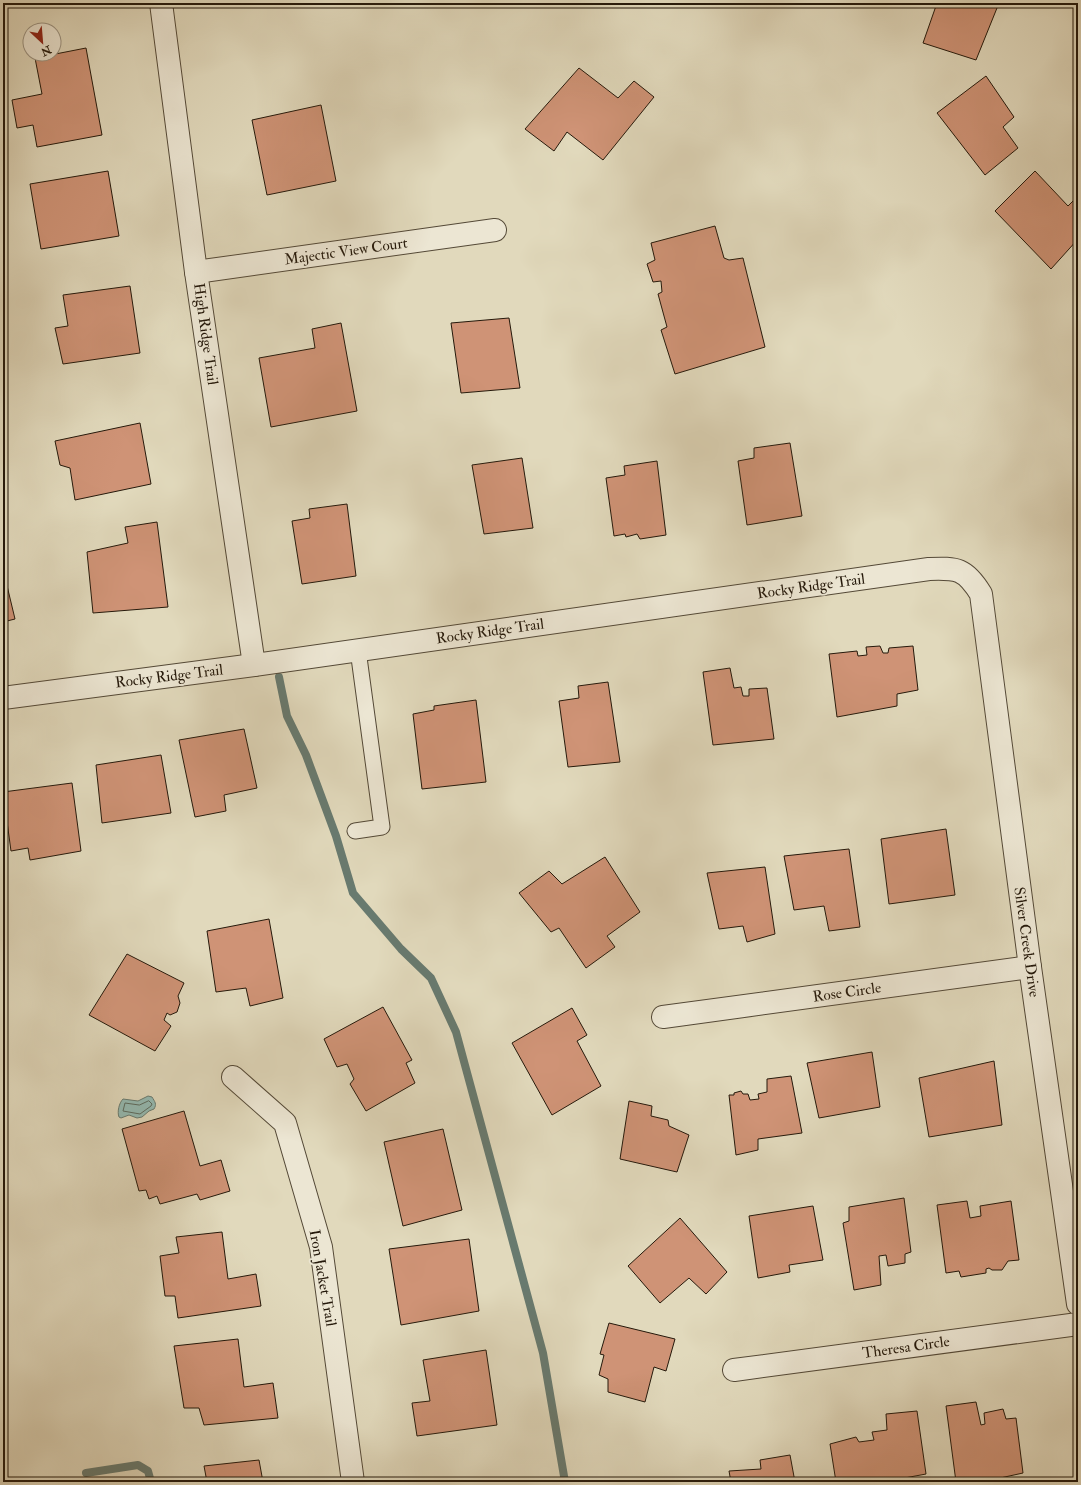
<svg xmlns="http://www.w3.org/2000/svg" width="1081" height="1485" viewBox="0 0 1081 1485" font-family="'IM FELL Double Pica',serif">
	<rect width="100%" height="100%" fill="#e1d9bc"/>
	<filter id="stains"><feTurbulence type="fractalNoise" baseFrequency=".005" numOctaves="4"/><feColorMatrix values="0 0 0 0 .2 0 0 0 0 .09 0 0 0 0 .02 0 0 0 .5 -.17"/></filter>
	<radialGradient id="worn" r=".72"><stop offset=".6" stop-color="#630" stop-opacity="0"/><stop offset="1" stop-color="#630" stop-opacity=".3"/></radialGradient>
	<path fill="#94bab2" stroke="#687a6f" d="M148,1096L152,1097C155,1102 157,1104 154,1109L149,1111L142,1117L137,1118L129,1115L121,1118L119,1117C117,1112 119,1103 123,1099L138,1101Z"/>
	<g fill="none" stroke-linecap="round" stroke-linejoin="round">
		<path stroke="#5c6a5e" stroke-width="1" d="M149,1101L152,1104L151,1106L140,1114L123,1111L125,1103L139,1105Z"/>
		<g stroke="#687a6f" stroke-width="8">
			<path d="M279,677L287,716L306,755L336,836L353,893L401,949L431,978L456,1032L543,1353L565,1482"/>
			<path d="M86,1473L138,1465L148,1471L151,1482"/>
		</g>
	</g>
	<g fill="#cf9376" stroke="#25190b">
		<path d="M937,3H999L976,60L923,43Z"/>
		<path d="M86,48L102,135L37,147L33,125L17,128L12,100L42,94L35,58Z"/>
		<path d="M579,68L618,98L634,81L654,97L603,160L567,132L554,151L525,129Z"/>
		<path d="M986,76L1014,117L1003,127L1018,148L985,175L937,113Z"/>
		<path d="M321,105L336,181L267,195L252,120Z"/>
		<path d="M108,171L119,236L41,249L30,184Z"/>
		<path d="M1035,171L1068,206L1078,196V239L1051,269L995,211Z"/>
		<path d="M715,226L724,258L729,260L743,258L765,347L675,374L661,330L667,327L658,294L662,292L661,281L653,282L647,264L655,260L651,243Z"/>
		<path d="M130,286L140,353L63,364L55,328L68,326L63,295Z"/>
		<path d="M509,318L520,388L461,393L451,323Z"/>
		<path d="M341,323L357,411L271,427L259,358L315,348L312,329Z"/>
		<path d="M140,423L151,484L75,500L70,468L60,465L55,441Z"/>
		<path d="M790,443L802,516L747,525L738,461L754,458V448Z"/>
		<path d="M522,458L533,528L484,534L472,465Z"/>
		<path d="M657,461L666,535L640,539L637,534L626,537L625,534L614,536L606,478L625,475L624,466Z"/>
		<path d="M347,504L356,576L302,584L292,521L310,518L309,509Z"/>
		<path d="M157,522L168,607L93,613L87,552L128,543L125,527Z"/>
		<path d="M3,569L15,619L3,622Z"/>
		<path d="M880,646L883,653H888L889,648L913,646L918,690L897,694V706L837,717L829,654L857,651L858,656L867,655L866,647Z"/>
		<path d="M730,668L734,688L741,687L743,696H749V689L767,688L774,739L713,745L703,672Z"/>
		<path d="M608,682L620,762L568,767L559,701L579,698L578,686Z"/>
		<path d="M476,700L486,782L422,789L413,714L434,710V706Z"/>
		<path d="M244,729L257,788L224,795L226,811L195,817L179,740Z"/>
		<path d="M161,755L171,813L102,823L96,765Z"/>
		<path d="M72,783L81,851L30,860L28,848L11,851L3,792Z"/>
		<path d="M946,829L955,895L889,904L881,839Z"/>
		<path d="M849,849L860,927L829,931L824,906L794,910L784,856Z"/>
		<path d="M605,857L640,912L607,936L615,947L586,968L559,928L551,932L519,893L549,871L562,884Z"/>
		<path d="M765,867L775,934L747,942L743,926L719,929L707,873Z"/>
		<path d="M269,919L283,998L250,1006L246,988L216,992L207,931Z"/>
		<path d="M127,954L184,983L178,996L180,1003L177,1012L170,1015L167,1013L164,1020L171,1026L155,1051L89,1015Z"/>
		<path d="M383,1007L412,1060L406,1063L415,1083L366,1111L350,1084L354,1079L347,1064L337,1067L324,1039Z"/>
		<path d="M572,1008L587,1035L577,1041L601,1086L552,1115L512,1043Z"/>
		<path d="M872,1052L880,1107L819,1118L807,1063Z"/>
		<path d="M994,1061L1002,1125L929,1137L919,1078Z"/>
		<path d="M791,1076L802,1133L758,1139V1150L736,1155L729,1095H734V1093L741,1091L743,1094H748L750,1100L759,1099L758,1094L767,1092V1079Z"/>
		<path d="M629,1101L652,1106L651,1116L668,1120L669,1126L689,1135L677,1172L620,1159Z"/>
		<path d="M184,1111L200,1166L221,1160L230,1191L200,1200L197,1194L160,1204L157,1196L149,1199L146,1190L139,1191L122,1129Z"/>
		<path d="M443,1129L462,1210L403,1226L384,1142Z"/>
		<path d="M904,1198L911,1252L905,1254V1263L888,1266L886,1255L879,1256L881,1285L854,1290L843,1223L849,1221V1207Z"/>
		<path d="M967,1201L970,1218L981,1216L980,1206L1011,1201L1019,1260L1008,1261L1002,1270H992L989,1268L986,1269V1273L961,1277L959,1271L946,1273L937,1205Z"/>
		<path d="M813,1206L823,1260L789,1265L790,1272L758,1278L749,1216Z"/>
		<path d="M680,1218L727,1272L706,1294L689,1278L660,1303L628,1266Z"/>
		<path d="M222,1232L228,1279L256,1274L261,1306L178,1318L175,1296H165L160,1256L179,1253L176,1237Z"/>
		<path d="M469,1239L479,1311L401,1325L389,1249Z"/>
		<path d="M609,1323L675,1339L666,1371L654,1367L645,1402L608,1392V1379L599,1375L604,1355L600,1354Z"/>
		<path d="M238,1339L244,1387L273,1383L278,1418L204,1425L199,1408H184L174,1346Z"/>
		<path d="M486,1350L497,1425L417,1436L412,1403L430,1401L423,1360Z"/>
		<path d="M976,1402L981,1425L985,1424L984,1413L1003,1409L1006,1419L1016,1418L1023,1473L982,1482H956L946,1406Z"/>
		<path d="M917,1411L926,1474L883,1482H836L830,1444L856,1437L859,1442L874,1440L872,1432L887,1430L886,1414Z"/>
		<path d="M790,1455L795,1482H731L729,1471L761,1469L760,1460Z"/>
		<path d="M259,1460L263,1482H207L204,1466Z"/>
	</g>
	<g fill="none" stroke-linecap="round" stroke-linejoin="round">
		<defs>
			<path id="service" d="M355,831L382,827L358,650"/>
			<g id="minor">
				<path d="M161,3L196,272L254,665"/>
				<path d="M196,272L495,230"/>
				<path d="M3,698L254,665L929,569C957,568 965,568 981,594L1030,967L1078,1304"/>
				<path d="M663,1017L1030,967"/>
				<path d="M233,1077L285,1123L321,1247L353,1482"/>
				<path d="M734,1370L1078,1324"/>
			</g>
		</defs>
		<use href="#service" stroke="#544937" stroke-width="17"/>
		<use href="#minor" stroke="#544937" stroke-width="24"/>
		<use href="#service" stroke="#ece6d3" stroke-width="15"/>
		<use href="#minor" stroke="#ece6d3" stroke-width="22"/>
	</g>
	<g text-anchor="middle" stroke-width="3.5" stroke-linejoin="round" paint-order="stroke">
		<g font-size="15" fill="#25190b" stroke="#ece6d3">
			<text transform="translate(346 251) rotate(-8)" y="5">Majectic View Court</text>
			<text transform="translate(206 334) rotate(82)" y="5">High Ridge Trail</text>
			<text transform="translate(811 586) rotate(-8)" y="5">Rocky Ridge Trail</text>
			<text transform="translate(490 631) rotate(-8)" y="5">Rocky Ridge Trail</text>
			<text transform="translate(169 676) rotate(-7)" y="5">Rocky Ridge Trail</text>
			<text transform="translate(1027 942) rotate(82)" y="5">Silver Creek Drive</text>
			<text transform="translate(847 992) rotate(-8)" y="5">Rose Circle</text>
			<text transform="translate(323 1278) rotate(80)" y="5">Iron Jacket Trail</text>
			<text transform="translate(906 1347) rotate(-8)" y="5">Theresa Circle</text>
		</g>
	</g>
	<rect width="1081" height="1485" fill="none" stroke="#e1d9bc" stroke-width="16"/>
	<rect x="4" y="4" width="1073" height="1477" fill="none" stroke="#25190b" stroke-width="2"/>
	<rect x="8" y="8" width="1065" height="1469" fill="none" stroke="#25190b"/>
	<g transform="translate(42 42) rotate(154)"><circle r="19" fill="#ece6d3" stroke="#9c9483"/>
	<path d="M0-3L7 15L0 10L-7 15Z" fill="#8f2418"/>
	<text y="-6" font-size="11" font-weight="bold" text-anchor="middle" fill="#25190b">N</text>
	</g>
	<rect width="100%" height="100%" filter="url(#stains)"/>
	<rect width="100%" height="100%" fill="url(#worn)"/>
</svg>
